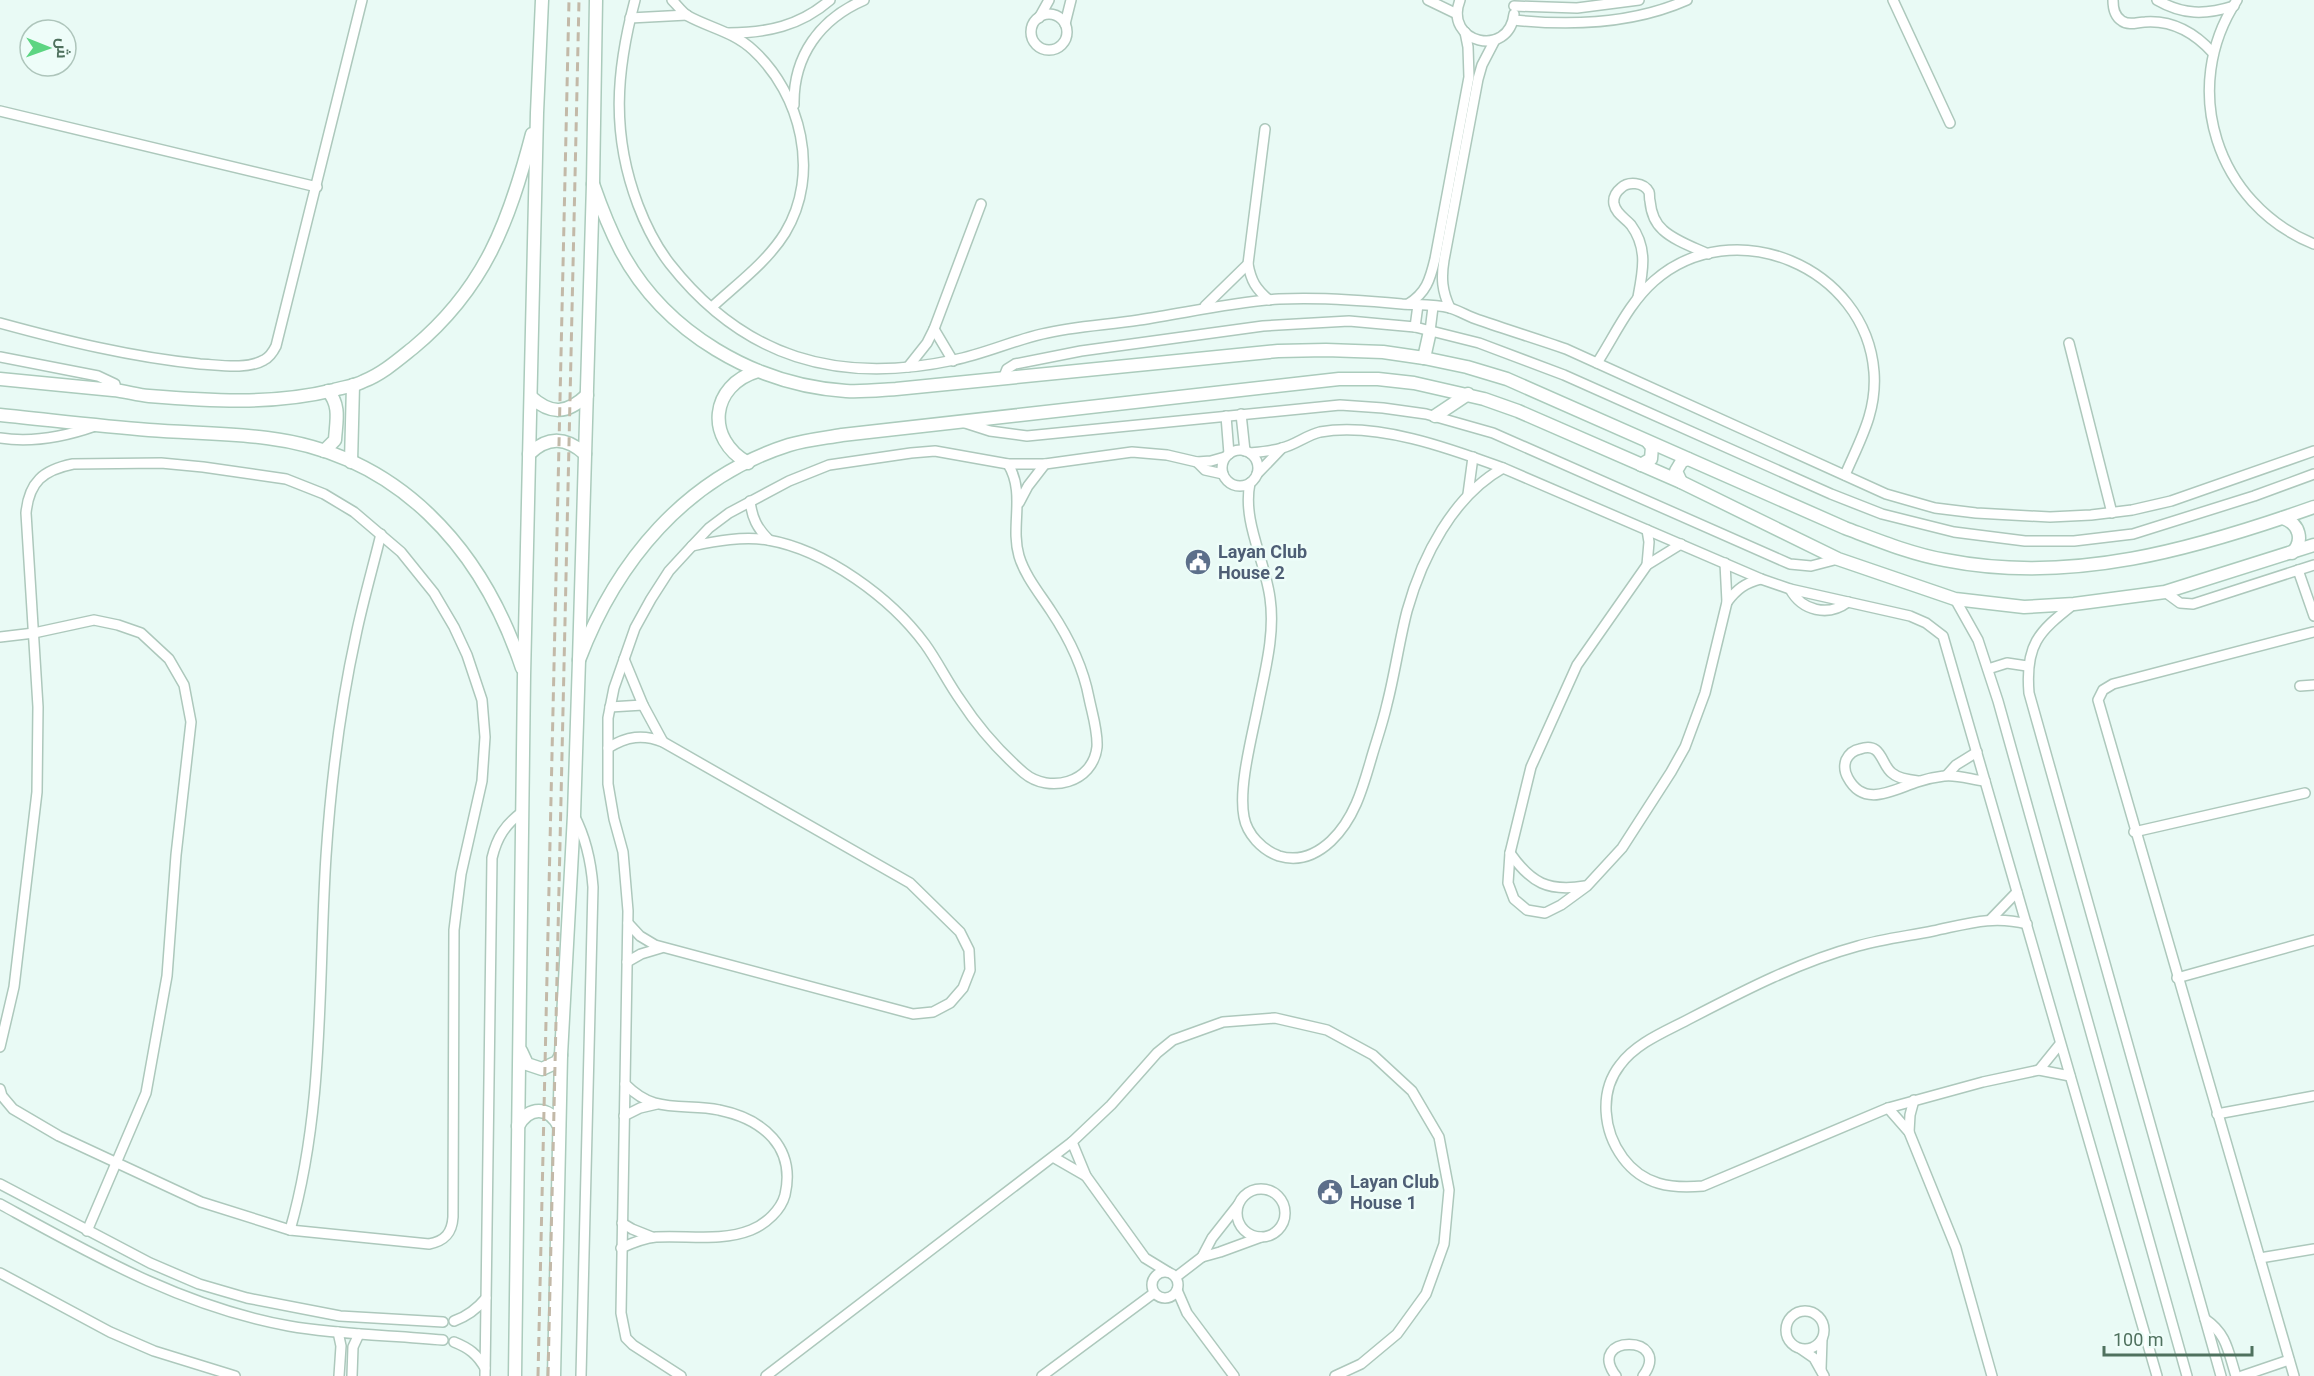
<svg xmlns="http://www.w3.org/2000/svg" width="2314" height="1376" viewBox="0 0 2314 1376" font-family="Roboto,Cairo,sans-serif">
	<rect width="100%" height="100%" fill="#e9faf5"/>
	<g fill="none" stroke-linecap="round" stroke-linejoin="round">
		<defs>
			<g id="street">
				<path d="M635,0C616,71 611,134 638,205C646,226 656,246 670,264C744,358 838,385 954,360C984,354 1012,341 1042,334C1074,326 1107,325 1139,320C1186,313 1232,302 1279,299C1320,297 1361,300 1402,304C1417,305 1435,304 1450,308C1460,311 1469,317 1479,320C1508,330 1537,339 1566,349L1886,494L1935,508L1976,513L2050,517L2091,515L2132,510L2171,501L2314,451"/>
				<path d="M672,0C677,5 682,12 688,16C710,28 734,32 753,50C801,94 821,174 785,233C767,262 737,284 712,307"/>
				<path d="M1428,0L1457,14"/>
				<path d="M1460,0C1443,43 1509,59 1514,14"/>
				<path d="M1893,0L1950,123"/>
				<path d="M2113,0C2113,8 2114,16 2122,21C2129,26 2138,22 2145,22C2173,20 2195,33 2213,53"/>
				<path d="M2157,0C2183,15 2205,15 2234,6"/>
				<path d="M2237,0C2179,88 2216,204 2314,244"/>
				<path d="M1514,6L1577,8L1639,0"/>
				<circle cx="1049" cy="32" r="18"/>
				<path d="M630,18L687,15"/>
				<path d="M1039,18L1049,0"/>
				<path d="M1514,20C1571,26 1633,24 1687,0"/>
				<path d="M1065,24L1071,0"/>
				<path d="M728,33C767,33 800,26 830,0"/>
				<path d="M794,105C793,56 820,19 864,0"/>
				<path d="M0,111L317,187"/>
				<path d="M1265,129L1248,264C1251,281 1256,289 1269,300"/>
				<path d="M1638,297C1643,271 1648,248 1631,225C1625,218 1616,214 1614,204C1613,198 1616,192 1621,188C1628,181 1644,182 1649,192C1650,195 1649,198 1650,201C1651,212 1655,223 1663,230C1675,241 1693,247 1708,254"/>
				<path d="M1408,304C1426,293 1430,280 1435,259L1469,77L1468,47L1465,32"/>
				<path d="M1205,306L1248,264"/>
				<path d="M1450,308C1442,291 1441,278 1444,260L1478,79L1482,65L1495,40"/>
				<path d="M0,323C66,341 131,357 200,364C219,365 247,370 264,360C270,357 273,352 276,346L362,0"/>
				<path d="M1415,327L1418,305"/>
				<path d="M934,329L953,361"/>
				<path d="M1430,331L1433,307"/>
				<path d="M2069,343L2112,513"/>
				<path d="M0,357L98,376L115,384L116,390"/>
				<path d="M1597,363C1615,335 1629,303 1654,281C1733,211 1866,267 1874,372C1877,412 1860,440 1845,475"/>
				<path d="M908,367L927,343L934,329L981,204"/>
				<path d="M1003,379L1007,369L1015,364L1081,351L1263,326L1349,321L1415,327L1479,343L1564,375L1831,494L1882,514L1954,532L2025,541H2074L2133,534L2254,496L2314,474"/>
				<path d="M1241,414L1245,451"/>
				<path d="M1226,416L1229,454"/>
				<path d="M962,422L990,431L1027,436L1340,405L1383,408L1426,414L1493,433L1790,564L1811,566L1838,559"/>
				<path d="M0,438C33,443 64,437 95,426"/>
				<circle cx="1240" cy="468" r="18"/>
				<path d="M1250,453C1260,452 1272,451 1282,448C1295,445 1307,435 1320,432C1377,422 1449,448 1503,468L1761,579L1790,589L1910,616L1926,623L1943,636L2157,1376"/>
				<path d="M1197,462L1205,470L1223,474"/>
				<path d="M1257,474L1282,448"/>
				<path d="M1250,483C1242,521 1265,560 1270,598C1275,632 1266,667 1259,701C1253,733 1238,786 1244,817C1247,834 1262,850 1279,856C1299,862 1316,855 1331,841C1355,818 1363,787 1372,756C1377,739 1383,722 1387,704C1395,673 1399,642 1407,611C1422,557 1453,496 1503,468"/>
				<path d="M1468,494L1473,457"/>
				<path d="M750,501C752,518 757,528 769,540"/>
				<path d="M1019,503L1028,486L1045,464"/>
				<path d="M1647,530L1649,542L1647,565"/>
				<path d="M1681,544L1647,565L1577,665L1531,767L1510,853L1508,883L1514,899L1527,910L1545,913L1561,905L1587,886L1622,848L1671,772L1685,747L1705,693L1727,602L1725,563"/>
				<path d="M692,546C716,541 743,536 768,540C826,550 891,598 925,644C938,662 948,683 961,701C978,727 1001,753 1024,773C1049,794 1093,783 1097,747C1098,731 1092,713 1089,698C1083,666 1069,638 1051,611C1040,594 1025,576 1019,556C1010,525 1026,494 1008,464"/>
				<path d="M2298,570L2314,616"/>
				<path d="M1790,589C1802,611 1828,617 1848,602"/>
				<path d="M2165,592L2180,603L2193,604L2314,565"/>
				<path d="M1955,599L1978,640L1998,701L2187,1376"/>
				<path d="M1727,602C1737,589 1745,583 1761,579"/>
				<path d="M2074,604C2038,632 2025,645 2029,693L2221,1376"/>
				<path d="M0,637L34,633L94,620L118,625L141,633L169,659L184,685L191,722L176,855L167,976L146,1093L87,1231"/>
				<path d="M624,659L643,705L663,742"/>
				<path d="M1988,669L2007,663L2027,666"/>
				<path d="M2300,686L2314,685"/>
				<path d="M610,707L643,705"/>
				<path d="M608,748C627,736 643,734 663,742L910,883L960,932L969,950L970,970L963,988L950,1003L933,1012L913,1014L655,945L640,936L628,923"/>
				<path d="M1947,775L1956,765L1977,752"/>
				<path d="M1919,781C1910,780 1899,779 1892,773C1881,765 1882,741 1860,749C1854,750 1849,754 1846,760C1844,766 1845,773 1848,778C1864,808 1893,790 1917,782C1926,779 1935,777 1944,776C1956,774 1973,780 1985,781"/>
				<path d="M574,815C586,838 591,860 593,887L581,1376"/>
				<path d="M2134,832L2305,793"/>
				<path d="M1510,853C1531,883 1548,892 1585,886"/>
				<path d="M1991,919L2017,892"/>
				<path d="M2027,924C1992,915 1967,924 1933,931C1908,936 1882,939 1858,946C1799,962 1745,990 1691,1018C1667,1031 1637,1042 1620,1065C1599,1092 1603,1131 1623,1158C1643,1185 1671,1189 1703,1186L1888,1108L1983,1082L2039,1070L2070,1076"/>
				<path d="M627,962L641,954L661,948"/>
				<path d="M2177,978L2314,940"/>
				<path d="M0,1047L14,987L37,792L38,707L26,513C29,482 43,470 73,464L161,463L203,467L286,479L324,494L354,512L401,552L434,593L454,627L467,655L482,700L485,737L482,781L461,874L454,930L453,1217C452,1233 445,1241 429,1244L290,1230L201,1202L59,1136L13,1109L2,1096L0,1089"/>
				<path d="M2039,1070L2060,1044"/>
				<path d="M1888,1108L1909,1132L1956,1248L1992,1376"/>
				<path d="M2217,1114L2314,1096"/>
				<path d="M624,1116L640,1108L657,1104"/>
				<path d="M1909,1132L1910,1115L1914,1100"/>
				<path d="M1072,1142L1086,1176L1145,1258L1168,1272"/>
				<path d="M1053,1157L1086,1176"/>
				<path d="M0,1184L150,1263L199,1284L247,1298L340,1316L443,1322"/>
				<circle cx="1261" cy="1213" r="24"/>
				<path d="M0,1204C93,1255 183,1307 289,1326C340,1335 392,1335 443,1340"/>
				<path d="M622,1223L632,1229L652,1237"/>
				<path d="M290,1230C325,1108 318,981 326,856C331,781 340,708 356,635C363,601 373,567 381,534"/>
				<path d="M621,1248C632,1243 644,1238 656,1237C687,1235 721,1242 751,1230C766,1224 781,1210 785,1195C796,1147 763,1119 719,1110C698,1105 676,1109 655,1103C643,1100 634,1093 625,1084"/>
				<path d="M1202,1257L1220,1252L1261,1237"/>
				<path d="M2260,1258L2314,1249"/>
				<circle cx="1165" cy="1285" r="13"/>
				<path d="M0,1273L110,1332L154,1351L235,1376"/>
				<path d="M1176,1277L1202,1257L1212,1238L1238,1205"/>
				<path d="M1177,1290L1187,1313L1234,1376"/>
				<circle cx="1805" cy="1330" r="19"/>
				<path d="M2205,1319C2227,1334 2228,1351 2236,1376"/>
				<path d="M454,1321C468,1316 477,1309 486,1298"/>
				<path d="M338,1332L341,1346L339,1376"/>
				<path d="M454,1342C469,1348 477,1354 485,1368"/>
				<path d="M1801,1349L1814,1358L1824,1376"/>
				<path d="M1821,1369L1822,1339"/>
				<path d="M352,1376L353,1347L359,1334"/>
				<path d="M485,1376L492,858C497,837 505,825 522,812"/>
				<path d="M681,1376L633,1345L626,1338L621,1313L628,911L623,852L614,819L608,784V718L614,688L635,628L651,599L669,571L692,546L709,528L729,513L789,481L829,465L911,453L935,451L1008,464H1045L1132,452L1167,455L1197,462L1211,461L1225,457"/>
				<path d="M766,1376L1072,1142L1111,1105L1157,1053L1173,1040L1223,1022L1275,1018L1327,1030L1373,1055L1412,1091L1439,1137L1449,1190L1444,1244L1426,1294L1397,1334L1361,1364L1335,1376"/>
				<path d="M1042,1376L1154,1293"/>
				<path d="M1616,1376C1584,1334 1674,1334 1643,1376"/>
				<path d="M2242,1376L2289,1360"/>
				<path d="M2294,1376L2098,700L2103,690L2113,684L2313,632"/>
			</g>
			<g id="secondary">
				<path d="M593,184C601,207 610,230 621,251C665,333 755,385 846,391C862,392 880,390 896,389L1278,351L1326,350L1383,352L1424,358L1467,367L1507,379L1845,528C1877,540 1911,554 1945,560C2071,585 2195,549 2314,507"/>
				<path d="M1424,358L1430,331"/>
				<path d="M0,379C38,383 75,386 113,390C125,391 137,395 149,396C211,401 273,405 334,390C344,387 355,386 364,381C382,374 398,360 413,348C485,288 509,222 532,134"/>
				<path d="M531,397C551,415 567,414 587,395"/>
				<path d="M0,415C50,420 99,426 149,430C188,433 228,433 267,438C398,454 482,548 522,668"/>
				<path d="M1435,416L1468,394"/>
				<path d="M324,451L335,440C336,422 341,406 328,391"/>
				<path d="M529,454C548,436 566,437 585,454"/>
				<path d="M351,462L353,385"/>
				<path d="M748,463C705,439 710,385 758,371"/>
				<path d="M1641,465L1651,459L1652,447L1648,442"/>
				<path d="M1681,482L1676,471L1682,461L1688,459"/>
				<path d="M2283,518C2300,524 2304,541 2292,553"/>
				<path d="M579,660C616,562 685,478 789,445C806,440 825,438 842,435L1339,379H1378L1414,383L1484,399L1518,411L1681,482L1838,559L1955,599L2024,607L2074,604L2165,592L2314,545"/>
				<path d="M521,1051L527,1064L542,1069L557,1062L561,1055"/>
				<path d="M518,1126C529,1106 549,1106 559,1126"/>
				<path d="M515,1376L524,676L537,113L542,0"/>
				<path d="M554,1376L561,1055L574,815L579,660L593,184L596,0"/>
			</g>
		</defs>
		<use href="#street" stroke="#adc8bc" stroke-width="12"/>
		<use href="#secondary" stroke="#abcbbc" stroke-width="15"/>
		<use href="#street" stroke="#fff" stroke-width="9"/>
		<use href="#secondary" stroke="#fff" stroke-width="12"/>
		<g stroke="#c3b9a8" stroke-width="3" stroke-dasharray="9 6" stroke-linecap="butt">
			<path d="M538,1376L569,0"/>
			<path d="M548,1376L579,0"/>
		</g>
	</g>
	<defs>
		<symbol id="civic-disc" viewBox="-11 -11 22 22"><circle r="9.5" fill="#5c6f8a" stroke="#eefdf9"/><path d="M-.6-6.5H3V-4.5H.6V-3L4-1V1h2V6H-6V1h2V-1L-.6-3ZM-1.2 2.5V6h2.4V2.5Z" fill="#fff"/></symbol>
	</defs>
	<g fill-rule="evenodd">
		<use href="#civic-disc" x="1183" y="547" width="30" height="30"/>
		<use href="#civic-disc" x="1315" y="1177" width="30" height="30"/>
	</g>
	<g text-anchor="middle" stroke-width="5" stroke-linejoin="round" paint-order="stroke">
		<g font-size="18" font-weight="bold" fill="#4e5e75" stroke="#eefdf9" text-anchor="start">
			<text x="1218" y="558">Layan Club<tspan x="1218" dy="21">House 2</tspan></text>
			<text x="1350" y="1188">Layan Club<tspan x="1350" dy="21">House 1</tspan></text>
		</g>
	</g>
	<g transform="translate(48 48) rotate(91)"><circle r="28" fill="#eefdf9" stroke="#aec5bb" stroke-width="1.5"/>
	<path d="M0-4.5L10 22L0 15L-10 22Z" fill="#5cd582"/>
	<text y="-9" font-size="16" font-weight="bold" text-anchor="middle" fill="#4f715e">ش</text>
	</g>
	<path d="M2104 1346v9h148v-9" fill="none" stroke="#4f715e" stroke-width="3"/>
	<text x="2113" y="1346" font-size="18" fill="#4f715e" stroke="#eefdf9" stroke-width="4.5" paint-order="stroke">100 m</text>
</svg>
